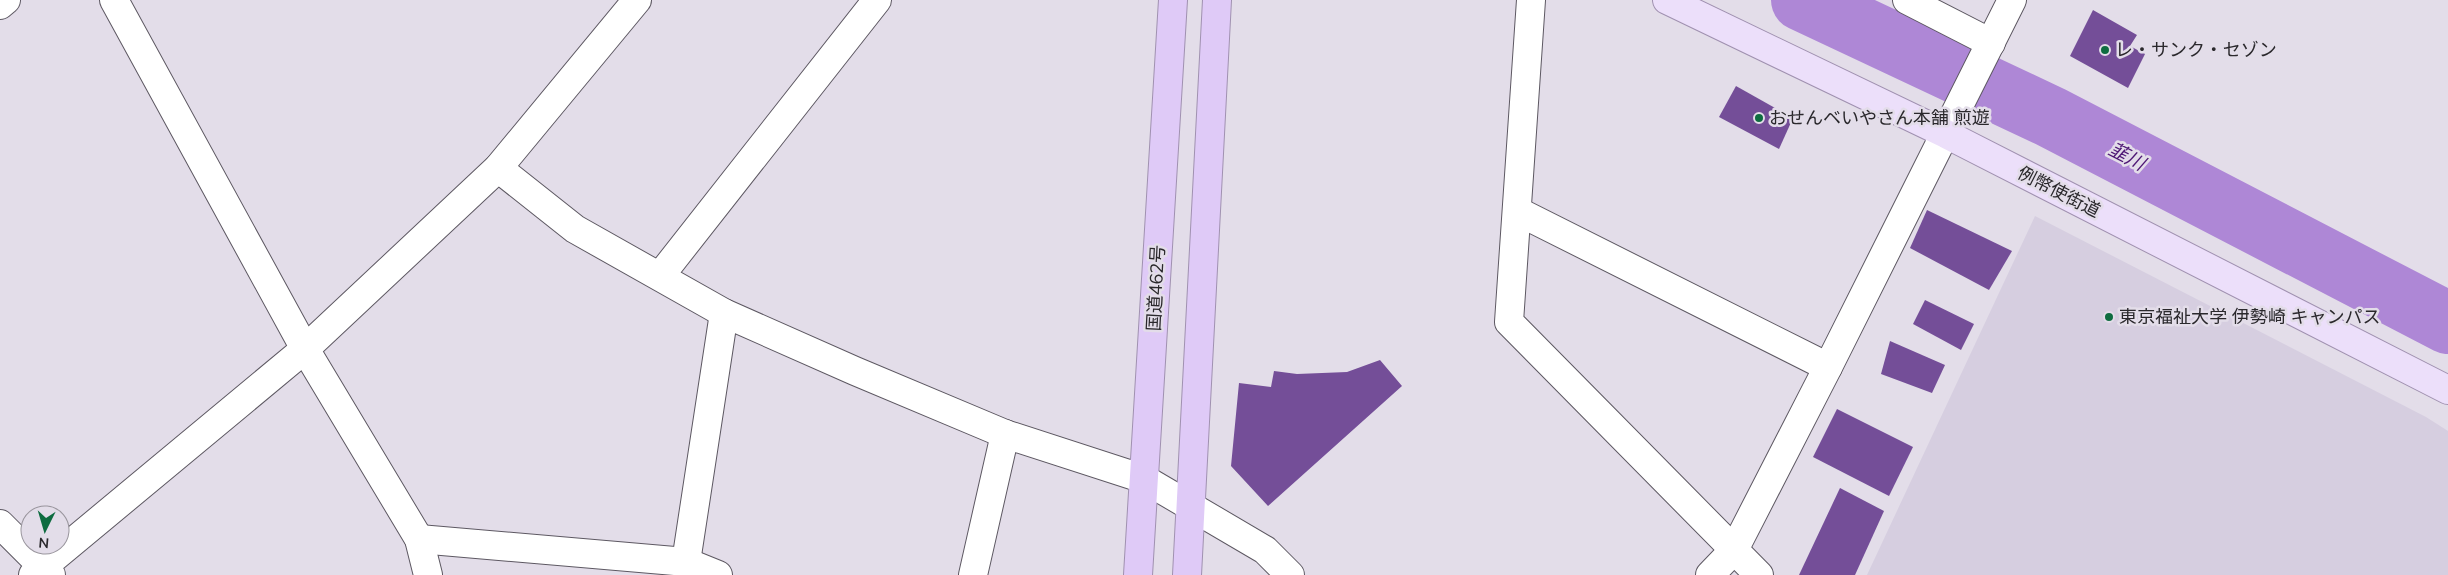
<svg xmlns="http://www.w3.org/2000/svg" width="2448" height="575" viewBox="0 0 2448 575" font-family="Mulish,'Noto Sans JP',sans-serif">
	<rect width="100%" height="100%" fill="#e3dde9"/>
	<path fill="#d6cee0" d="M2035,216L2426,417L2448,431V575H1867Z"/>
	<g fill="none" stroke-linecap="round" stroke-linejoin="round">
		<path stroke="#ae87d6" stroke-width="62" d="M1802,0L2051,117L2448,323"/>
	</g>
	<g fill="#744e98">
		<path d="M2093,10L2137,35L2130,46L2145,54L2128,88L2070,56Z"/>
		<path d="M1736,86L1793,118L1779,149L1719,117Z"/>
		<path d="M1927,210L2012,251L1989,290L1910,248Z"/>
		<path d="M1925,300L1974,324L1961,350L1913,324Z"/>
		<path d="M1890,341L1945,365L1932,393L1881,374Z"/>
		<path d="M1380,360L1402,386L1268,506L1231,466L1239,383L1271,387L1274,371L1297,374L1347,372Z"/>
		<path d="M1837,409L1913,447L1889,496L1813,457Z"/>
		<path d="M1840,488L1884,511L1855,575H1799Z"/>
	</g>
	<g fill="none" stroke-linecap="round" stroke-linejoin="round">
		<defs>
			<g id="minor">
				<path d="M114,0L305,349L419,539L428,575"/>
				<path d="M1531,0L1509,322L1759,575"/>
				<path d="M1907,0L1991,43"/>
				<path d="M0,5L6,0"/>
				<path d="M498,168L575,229L724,313L855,371L1005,434L1144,479L1265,550L1290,575"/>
				<path d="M1517,211L1828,367"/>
				<path d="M660,276L877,0"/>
				<path d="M0,524L51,575"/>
				<path d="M419,539L686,562L718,575"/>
				<path d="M686,562L724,313"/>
				<path d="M33,575L305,349L498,168L637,0"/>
				<path d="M973,575L1005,434"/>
				<path d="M1710,575L1734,550L1828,367L2012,0"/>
			</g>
			<path id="major" d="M1667,0L1946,134L2448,390"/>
			<g id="highway">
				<path d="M1138,575L1173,0"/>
				<path d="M1187,575L1217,0"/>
			</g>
		</defs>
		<use href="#minor" stroke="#5d5862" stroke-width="30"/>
		<use href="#major" stroke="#a091b0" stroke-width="30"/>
		<use href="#highway" stroke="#a091b0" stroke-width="30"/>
		<use href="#minor" stroke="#fff" stroke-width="28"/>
		<use href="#major" stroke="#ecdffa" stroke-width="28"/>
		<use href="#highway" stroke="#dfcaf7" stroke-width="28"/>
	</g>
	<g fill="#0e6c40" stroke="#e3dde9" stroke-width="2">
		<circle cx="2105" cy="50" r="5"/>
		<circle cx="1759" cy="118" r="5"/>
		<circle cx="2109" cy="317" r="5"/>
	</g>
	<g text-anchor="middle" stroke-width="5" stroke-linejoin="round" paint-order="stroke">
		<g font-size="18" fill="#2a282c" stroke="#e3dde9" text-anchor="start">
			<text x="2115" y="56">レ・サンク・セゾン</text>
			<text x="1769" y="124">おせんベいやさん本舗 煎遊</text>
			<text x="2119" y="323">東京福祉大学 伊勢崎 キャンパス</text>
		</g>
		<g font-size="18" fill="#2a282c" stroke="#e3dde9">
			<text transform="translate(2059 192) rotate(27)" y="6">例幣使街道</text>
			<text transform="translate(1156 288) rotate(-87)" y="6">国道462号</text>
		</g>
		<g font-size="19" font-style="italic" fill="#4d1674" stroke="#e3dde9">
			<text transform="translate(2127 156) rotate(27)" y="7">韮川</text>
		</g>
	</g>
	<g transform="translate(45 530) rotate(185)"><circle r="24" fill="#e3dde9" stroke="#99959d"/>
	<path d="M0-4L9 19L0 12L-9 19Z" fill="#0e6c40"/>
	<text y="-8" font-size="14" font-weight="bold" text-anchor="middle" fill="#2a282c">N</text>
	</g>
</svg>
